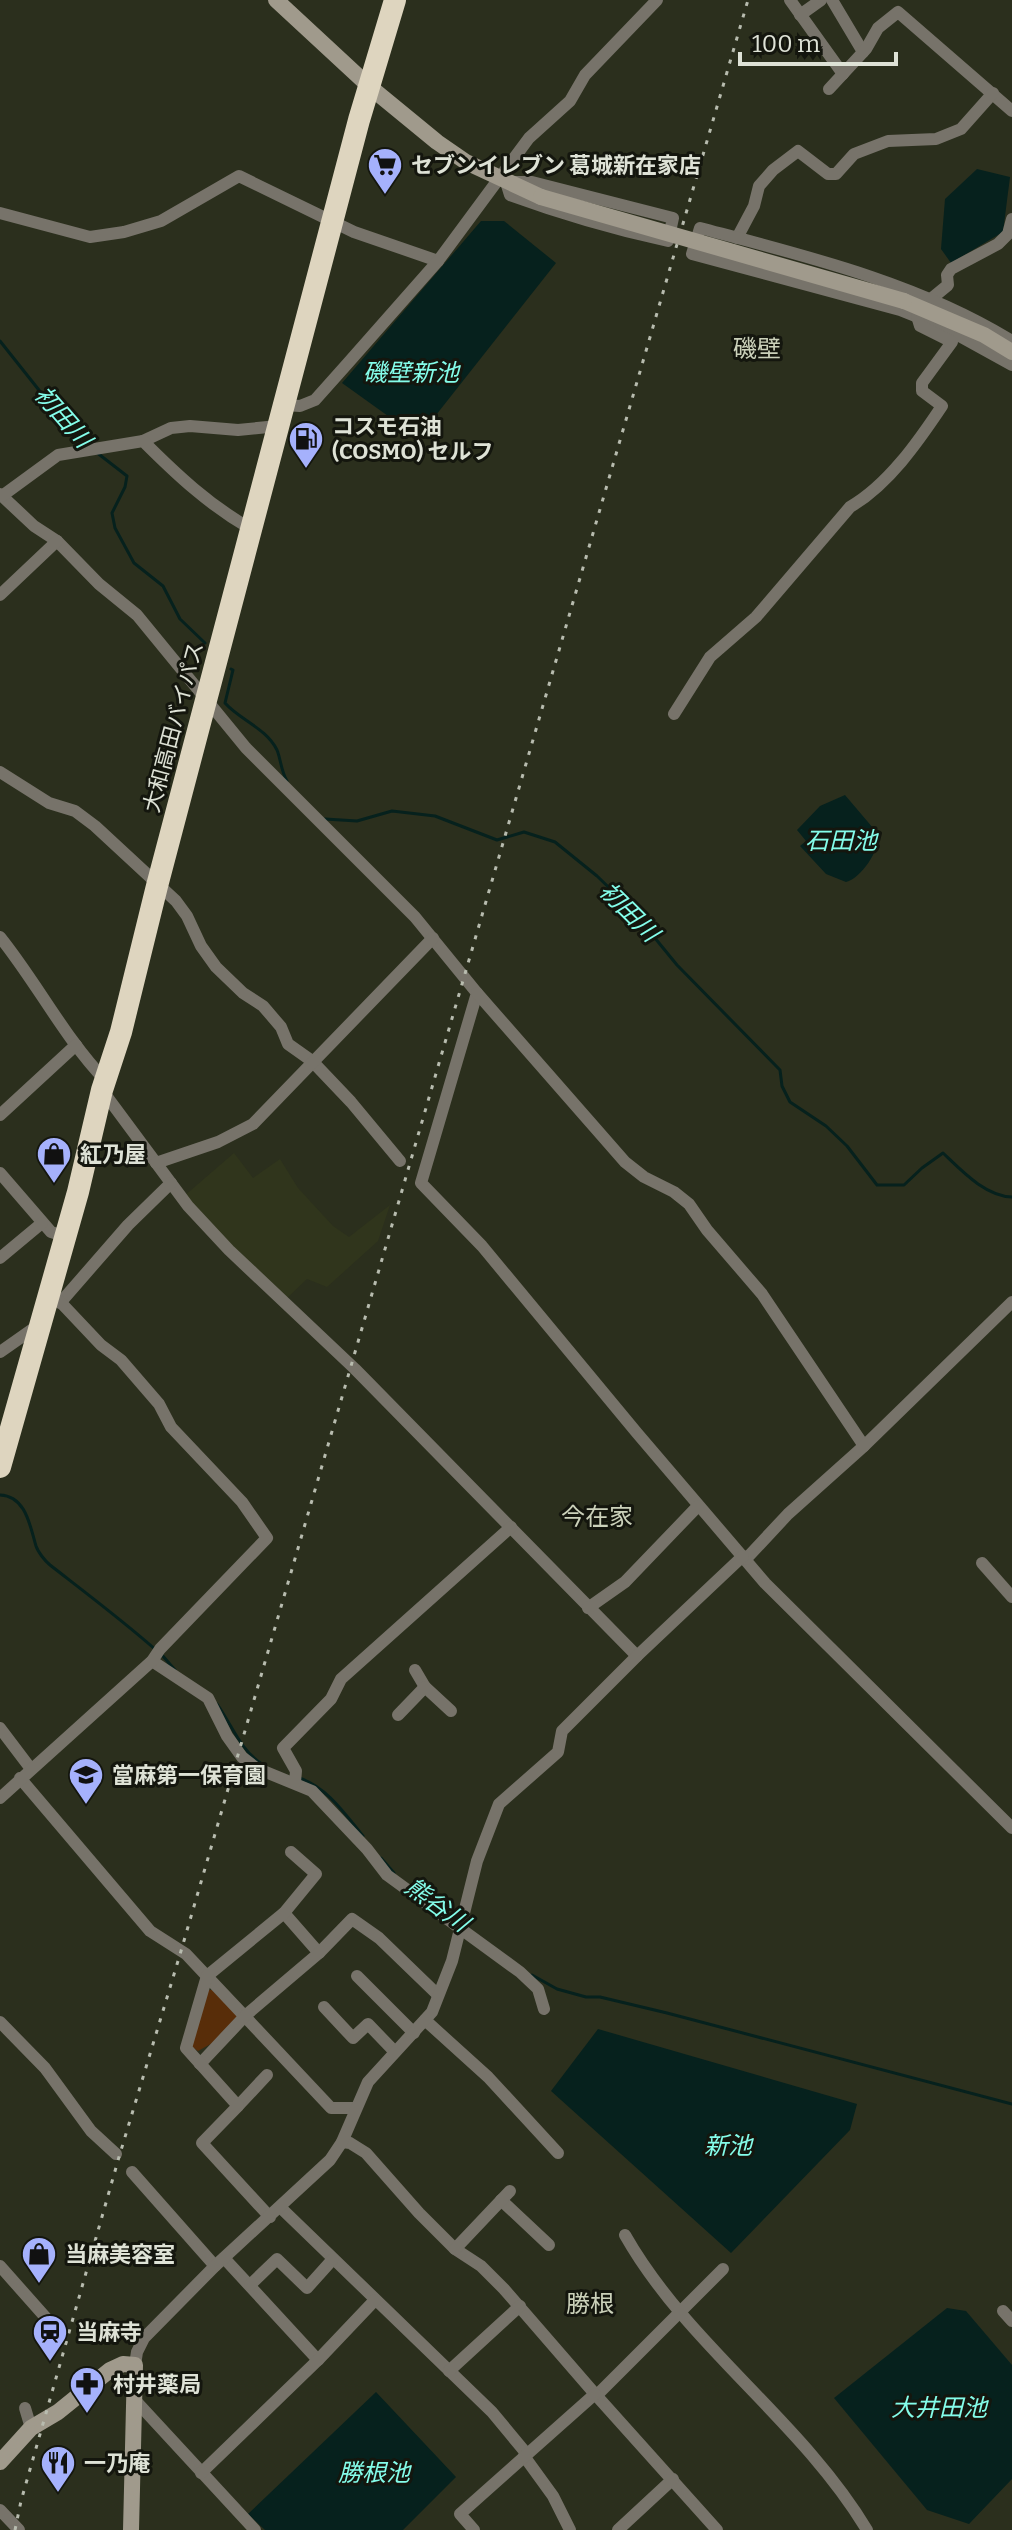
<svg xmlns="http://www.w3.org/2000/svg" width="1012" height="2530" viewBox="0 0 1012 2530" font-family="Bitter,'Noto Sans JP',serif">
	<rect width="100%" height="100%" fill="#2b2f1d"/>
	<path fill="#30351c" d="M234,1153L253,1178L280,1159L298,1188L333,1226L349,1237L390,1205L378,1241L327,1287L307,1279L285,1300L183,1197Z"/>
	<path fill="#582d09" d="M206,1990H212L240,2017L216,2041L198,2051L191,2046Z"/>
	<g fill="#06211d">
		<path d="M977,169L1010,177L1003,232L951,263L941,249L945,199Z"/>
		<path d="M481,221H504L556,263L425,429L402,426L342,383Z"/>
		<path d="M845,795L879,835C879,850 862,878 846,882L826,874L800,846L806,841L797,830L820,806Z"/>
		<path d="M598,2029L857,2104L850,2130L731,2253L551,2091Z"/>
		<path d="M947,2308L966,2311L1012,2365V2479L969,2524L927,2510L834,2398Z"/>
		<path d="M376,2392L456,2477L403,2530H265L248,2514Z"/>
	</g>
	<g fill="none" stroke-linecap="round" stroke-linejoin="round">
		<g stroke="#06211d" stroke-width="3">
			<path d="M0,341L81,443L86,446"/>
			<path d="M96,452L127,476L125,487L112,513L115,528L134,563L163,586L180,619L205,643"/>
			<path d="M231,669L233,670L225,703C240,720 266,728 277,750C281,760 281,771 287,781"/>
			<path d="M325,819L357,821L392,811L435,816L497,840L524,832L555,842L597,876L632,910L677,965L780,1070L782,1086L790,1102L826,1126L847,1146L877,1185H904L922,1168L943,1153C962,1171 985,1196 1012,1197"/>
			<path d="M0,1495C26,1496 30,1526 36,1546C38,1552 45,1561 50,1565C86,1593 122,1620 156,1650"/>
			<path d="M162,1655L175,1670"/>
			<path d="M217,1704C232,1725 240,1750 262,1764"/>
			<path d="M299,1778C327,1787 345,1814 363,1836"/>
			<path d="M381,1858L394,1873"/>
			<path d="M532,1975L557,1989L586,1997H600L667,2013L1012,2104"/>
		</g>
		<g stroke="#77736a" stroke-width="12">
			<path d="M790,0L843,74"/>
			<path d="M832,0L863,52"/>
			<path d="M800,15L821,0"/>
			<path d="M829,89L866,49L878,28L898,12L1012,111"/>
			<path d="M506,182H532L673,218L668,241C614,229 562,214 510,195Z"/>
			<path d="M0,213L90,237L124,232L161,221L239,176L354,232L438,261"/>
			<path d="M737,238L754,206L759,186L773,170L798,151L828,174H836L854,154L888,141L936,139L961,129L993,93"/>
			<path d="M931,299L948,285L947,275L951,269L998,244L1008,234L1012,219"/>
			<path d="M1012,341C918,283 806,256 700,228L692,254L900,310L945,328L1012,365"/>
			<path d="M285,405L300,406L315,400L348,363L438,261L529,138L570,101L585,75L657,0"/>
			<path d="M143,441L171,428L190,426L238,430L278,426"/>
			<path d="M0,494L34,526L57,541L99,584L137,615L246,748L415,917L477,993L421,1183L482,1246L637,1433L765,1583L1012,1828"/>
			<path d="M2,496L58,455L143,441C177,475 209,505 251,529"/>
			<path d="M0,595L57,541"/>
			<path d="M674,714L710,657L756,617L850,507C888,485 918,442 942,406L922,391V383L952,342L920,326L917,316"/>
			<path d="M0,772L49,803L75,811L95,826L176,901L187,916L201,946L216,967L243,993L263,1006L281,1027L288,1044L312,1061L351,1102L400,1161"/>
			<path d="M0,937C37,983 64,1037 105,1080"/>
			<path d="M477,993L625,1162L644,1177L674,1192L689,1204L707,1230L762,1294L864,1446"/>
			<path d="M102,1090L188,1206L229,1250L355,1369L637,1656"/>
			<path d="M0,1115L76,1045"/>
			<path d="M156,1163L218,1142L253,1124L433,938"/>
			<path d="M0,1173L51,1232L64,1236"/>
			<path d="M0,1258L42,1223"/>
			<path d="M60,1303L128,1225L171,1183"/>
			<path d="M0,1352L40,1324"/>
			<path d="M746,1559L788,1514L864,1446L1012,1302"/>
			<path d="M982,1563L1012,1597"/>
			<path d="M588,1608L625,1582L698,1506"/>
			<path d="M152,1661L208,1698L227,1736L242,1757L256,1768L312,1791L367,1849L387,1875L520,1972L538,1989L544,2009"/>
			<path d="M415,1670L425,1687"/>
			<path d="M398,1715L425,1687L451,1711"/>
			<path d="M0,1728L31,1769"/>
			<path d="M20,1778L150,1931L186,1954L331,2108H355"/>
			<path d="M295,1782L296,1771L283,1748L331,1699L341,1679L511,1527"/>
			<path d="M0,1798L152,1661L160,1649L267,1538L242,1502L171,1427L159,1404L121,1360L101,1345L49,1290"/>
			<path d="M284,1913L319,1953"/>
			<path d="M357,1976L414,2033"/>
			<path d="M324,2007L353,2038L368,2024L395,2052"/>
			<path d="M425,2020L488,2077L558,2153"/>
			<path d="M0,2022L45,2068L91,2131L116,2154"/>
			<path d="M200,2064L246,2015L319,1953L352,1919L379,1938L438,1995"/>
			<path d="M238,2106L267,2075"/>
			<path d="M342,2142L350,2143L366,2153L419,2213L455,2249L481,2266L504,2289L595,2394L717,2530"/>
			<path d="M132,2172L215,2266"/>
			<path d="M501,2200L549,2245"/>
			<path d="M281,2208L492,2412L526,2453"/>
			<path d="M270,2217L202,2143L238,2106L186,2048L207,1976L284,1913L316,1874L291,1852"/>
			<path d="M625,2235C688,2346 801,2420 867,2530"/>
			<path d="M455,2249L510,2191"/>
			<path d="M224,2258L318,2360"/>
			<path d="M0,2266L55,2328"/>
			<path d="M250,2285L277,2259L307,2288L333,2259"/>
			<path d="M1003,2311L1012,2321"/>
			<path d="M135,2365L137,2352L144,2338L215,2266L330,2160L342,2142L368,2082L432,2012L452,1961L477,1861L499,1804L558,1752L562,1731L637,1656L743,1556"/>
			<path d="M449,2371L520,2306"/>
			<path d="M596,2396L723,2269"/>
			<path d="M134,2399L255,2530"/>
			<path d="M25,2408L31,2428"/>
			<path d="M524,2456L553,2496L570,2530"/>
			<path d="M201,2473L318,2360L375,2300"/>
			<path d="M0,2510L19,2530"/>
			<path d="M474,2530L460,2514L595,2394"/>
			<path d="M618,2530L673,2479"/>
		</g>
		<g stroke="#a09a8c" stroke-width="16">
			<path d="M276,0L370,87L437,142L466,162L541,197"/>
			<path d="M904,301L984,335L1012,352"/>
			<path d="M0,2462L31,2428L58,2412L110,2370L123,2364L135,2365L131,2530"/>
		</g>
		<path stroke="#ded5bf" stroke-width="22" d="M0,1467L78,1192L102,1090L121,1032L157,886L359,120L395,0"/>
		<path stroke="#b8bcaf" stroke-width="3" stroke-dasharray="4 8" stroke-linecap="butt" d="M15,2530L21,2501L119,2157L181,1951L748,0"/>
		<path stroke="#a09a8c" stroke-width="16" d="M541,197L904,301"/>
	</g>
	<defs>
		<symbol id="supermarket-pin" viewBox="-11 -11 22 30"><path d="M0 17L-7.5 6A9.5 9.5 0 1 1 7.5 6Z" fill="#a5b1fc" stroke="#14160e"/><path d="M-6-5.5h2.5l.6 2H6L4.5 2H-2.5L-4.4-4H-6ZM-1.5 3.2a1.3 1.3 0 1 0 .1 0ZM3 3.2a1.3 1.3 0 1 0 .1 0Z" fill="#111"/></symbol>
		<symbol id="fuel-pin" viewBox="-11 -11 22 30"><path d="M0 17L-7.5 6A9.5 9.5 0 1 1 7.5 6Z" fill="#a5b1fc" stroke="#14160e"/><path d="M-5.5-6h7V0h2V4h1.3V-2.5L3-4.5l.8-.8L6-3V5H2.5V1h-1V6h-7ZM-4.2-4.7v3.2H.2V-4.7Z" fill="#111"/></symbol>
		<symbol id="shop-pin" viewBox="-11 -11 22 30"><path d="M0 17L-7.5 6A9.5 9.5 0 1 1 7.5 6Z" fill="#a5b1fc" stroke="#14160e"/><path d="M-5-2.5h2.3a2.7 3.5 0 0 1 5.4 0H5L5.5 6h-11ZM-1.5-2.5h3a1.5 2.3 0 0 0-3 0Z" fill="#111"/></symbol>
		<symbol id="school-pin" viewBox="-11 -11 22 30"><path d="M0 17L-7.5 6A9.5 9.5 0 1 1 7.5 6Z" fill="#a5b1fc" stroke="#14160e"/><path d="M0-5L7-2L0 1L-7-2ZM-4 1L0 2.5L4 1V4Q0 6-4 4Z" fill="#111"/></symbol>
		<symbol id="station-pin" viewBox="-11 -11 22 30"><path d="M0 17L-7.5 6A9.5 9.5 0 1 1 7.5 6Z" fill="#a5b1fc" stroke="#14160e"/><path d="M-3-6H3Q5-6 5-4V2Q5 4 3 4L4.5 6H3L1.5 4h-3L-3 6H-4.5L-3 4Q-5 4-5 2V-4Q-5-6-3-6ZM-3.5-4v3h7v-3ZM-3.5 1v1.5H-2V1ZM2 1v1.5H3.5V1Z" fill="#111"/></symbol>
		<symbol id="pharmacy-pin" viewBox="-11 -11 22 30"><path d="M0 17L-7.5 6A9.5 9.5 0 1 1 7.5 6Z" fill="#a5b1fc" stroke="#14160e"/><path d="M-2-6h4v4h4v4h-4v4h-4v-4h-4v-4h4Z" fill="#111"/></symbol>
		<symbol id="restaurant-pin" viewBox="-11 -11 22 30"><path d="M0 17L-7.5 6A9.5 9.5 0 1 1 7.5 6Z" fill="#a5b1fc" stroke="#14160e"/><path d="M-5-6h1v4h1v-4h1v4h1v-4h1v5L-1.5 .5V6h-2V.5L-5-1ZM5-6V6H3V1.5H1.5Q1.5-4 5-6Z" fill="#111"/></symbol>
	</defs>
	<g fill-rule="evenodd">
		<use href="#supermarket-pin" x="365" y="145" width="40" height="54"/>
		<use href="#fuel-pin" x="286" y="419" width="40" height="54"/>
		<use href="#shop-pin" x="34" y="1134" width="40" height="54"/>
		<use href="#school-pin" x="66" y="1755" width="40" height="54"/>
		<use href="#shop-pin" x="19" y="2234" width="40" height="54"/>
		<use href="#station-pin" x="30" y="2312" width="40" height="54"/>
		<use href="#pharmacy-pin" x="67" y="2364" width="40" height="54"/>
		<use href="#restaurant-pin" x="38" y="2443" width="40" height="54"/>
	</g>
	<g text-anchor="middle" stroke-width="6" stroke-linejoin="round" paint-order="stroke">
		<g font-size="22" font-weight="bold" fill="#dee2d6" stroke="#14160e" text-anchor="start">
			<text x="411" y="173">セブンイレブン 葛城新在家店</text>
			<text x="332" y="434">コスモ石油<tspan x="332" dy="25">(COSMO) セルフ</tspan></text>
			<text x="80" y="1162">紅乃屋</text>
			<text x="112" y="1783">當麻第一保育園</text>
			<text x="65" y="2262">当麻美容室</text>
			<text x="76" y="2340">当麻寺</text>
			<text x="113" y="2392">村井薬局</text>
			<text x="84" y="2471">一乃庵</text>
		</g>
		<g font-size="22" fill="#dee2d6" stroke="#14160e">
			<text transform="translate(173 727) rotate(-75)" y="8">大和高田バイパス</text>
		</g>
		<g font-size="24" fill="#cbd1ba" stroke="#14160e">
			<text x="757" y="357">磯壁</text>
			<text x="597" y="1525">今在家</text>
			<text x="590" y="2312">勝根</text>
		</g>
		<g font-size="24" font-style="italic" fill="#84fdea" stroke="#14160e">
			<text x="411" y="381">磯壁新池</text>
			<text transform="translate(63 417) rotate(49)" y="8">初田川</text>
			<text x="841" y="849">石田池</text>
			<text transform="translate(629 912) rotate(45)" y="8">初田川</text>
			<text transform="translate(437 1905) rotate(36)" y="8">熊谷川</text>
			<text x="728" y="2154">新池</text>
			<text x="939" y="2416">大井田池</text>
			<text x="374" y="2481">勝根池</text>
		</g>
	</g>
	<path d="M740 52v12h156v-12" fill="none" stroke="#dee2d6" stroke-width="4"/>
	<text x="752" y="52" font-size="24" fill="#dee2d6" stroke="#14160e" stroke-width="6" paint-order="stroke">100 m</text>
</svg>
